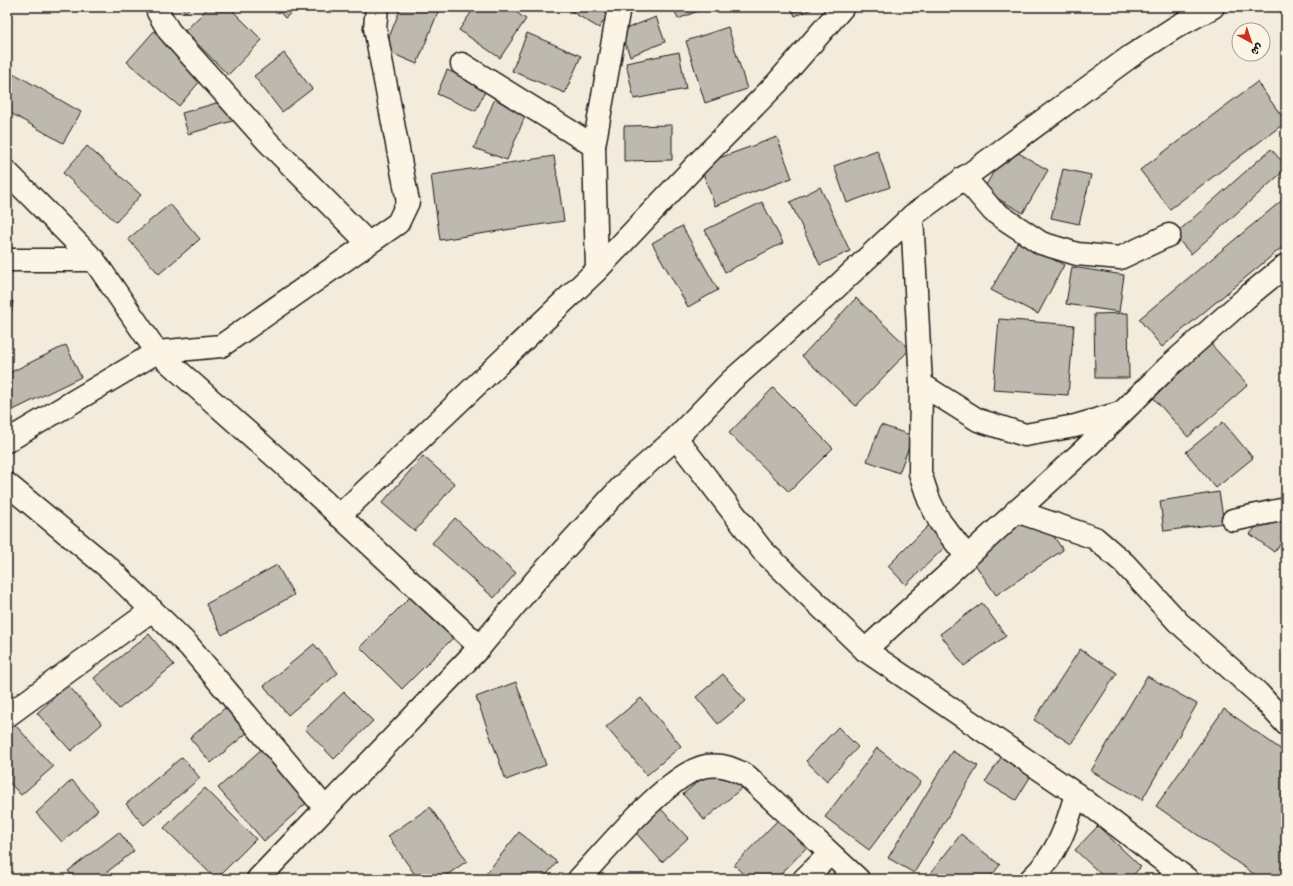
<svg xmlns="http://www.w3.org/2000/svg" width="1293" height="886" viewBox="0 0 1293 886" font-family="Mali,'Playpen Sans Arabic',sans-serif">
	<rect width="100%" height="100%" fill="#f3ecdd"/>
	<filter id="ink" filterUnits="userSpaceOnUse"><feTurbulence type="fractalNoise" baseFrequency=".025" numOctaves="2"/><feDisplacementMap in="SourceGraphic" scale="8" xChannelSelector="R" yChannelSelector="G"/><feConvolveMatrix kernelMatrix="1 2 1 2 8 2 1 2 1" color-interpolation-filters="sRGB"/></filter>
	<g filter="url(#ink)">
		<g fill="#beb9ae" stroke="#1c1c1c">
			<path d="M181,7H191L185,12Z"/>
			<path d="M209,7H229L262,40L228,75L185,31Z"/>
			<path d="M275,7H298L285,18Z"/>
			<path d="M401,7H440L417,64L384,50Z"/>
			<path d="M475,7H508L526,19L500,58L459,30Z"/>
			<path d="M564,7H613L599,28Z"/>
			<path d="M673,7H708L678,19Z"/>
			<path d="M791,7H817L795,16Z"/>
			<path d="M656,17L665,42L630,56L620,31Z"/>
			<path d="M728,27L747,89L705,103L686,41Z"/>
			<path d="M155,30L206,74L179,106L127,62Z"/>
			<path d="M527,33L581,56L565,93L512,71Z"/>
			<path d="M679,52L686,89L634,99L626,63Z"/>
			<path d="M284,53L312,89L282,112L254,76Z"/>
			<path d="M447,70L487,87L476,111L437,94Z"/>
			<path d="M15,74L81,112L63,143L7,111V88Z"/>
			<path d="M1257,82L1286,122L1170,209L1140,170Z"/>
			<path d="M496,96L528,109L507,160L474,148Z"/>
			<path d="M230,99L236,120L188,134L182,113Z"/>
			<path d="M672,125V160L624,161V126Z"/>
			<path d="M777,137L792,178L715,206L700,165Z"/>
			<path d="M87,146L141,195L116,222L63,173Z"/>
			<path d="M1008,147L1048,170L1023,213L983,190Z"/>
			<path d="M1271,149L1286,166V169L1191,254L1174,235Z"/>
			<path d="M877,150L890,187L847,203L834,166Z"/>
			<path d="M554,156L564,221L440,240L431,175Z"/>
			<path d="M1063,169L1091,175L1079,224L1051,218Z"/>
			<path d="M820,187L850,251L820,265L790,202Z"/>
			<path d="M1286,197V244L1162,347L1139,319Z"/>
			<path d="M762,202L783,243L725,272L705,230Z"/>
			<path d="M170,204L200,239L159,274L128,239Z"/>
			<path d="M682,226L718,290L688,307L652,243Z"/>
			<path d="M1018,241L1064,265L1038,314L991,290Z"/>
			<path d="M1072,267L1124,275L1119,312L1066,304Z"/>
			<path d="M1286,272V291L1277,279Z"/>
			<path d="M856,298L910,349L856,406L802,356Z"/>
			<path d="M7,301H13L7,341Z"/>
			<path d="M1128,313L1129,378H1095L1094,314Z"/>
			<path d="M999,319L1074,325L1068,395L993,390Z"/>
			<path d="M1209,342L1248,385L1188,437L1150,394Z"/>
			<path d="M66,345L81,377L7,413V374Z"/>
			<path d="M773,388L833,448L789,492L729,433Z"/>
			<path d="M1223,422L1253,458L1216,488L1186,452Z"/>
			<path d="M881,425L913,436L899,473L867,461Z"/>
			<path d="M423,456L455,484L415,531L382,503Z"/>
			<path d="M1219,492L1224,523L1164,531L1160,501Z"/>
			<path d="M1272,507L1286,518V537L1274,552L1250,534Z"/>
			<path d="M1035,509L1063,550L996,595L968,554Z"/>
			<path d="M455,518L516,573L494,598L432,543Z"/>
			<path d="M934,520L953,539L906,585L888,566Z"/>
			<path d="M277,565L294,595L222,635L206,604Z"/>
			<path d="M412,595L454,637L402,689L360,647Z"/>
			<path d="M982,603L1006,636L964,666L940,634Z"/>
			<path d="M149,634L174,665L119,709L94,678Z"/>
			<path d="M314,644L338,673L288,715L264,686Z"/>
			<path d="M1080,649L1117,673L1071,744L1034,720Z"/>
			<path d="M723,674L746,701L718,724L696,697Z"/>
			<path d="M1147,676L1197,704L1142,800L1091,771Z"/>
			<path d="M516,682L546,765L506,780L476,697Z"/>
			<path d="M68,685L102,724L71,751L37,713Z"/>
			<path d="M7,686L11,692L7,694Z"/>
			<path d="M344,692L373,721L334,759L305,729Z"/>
			<path d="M641,698L681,746L647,775L606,727Z"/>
			<path d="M226,707L248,732L211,763L190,738Z"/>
			<path d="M1224,709L1286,753V868L1279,879H1261L1156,806Z"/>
			<path d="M9,718L53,767L21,795L7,780V720Z"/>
			<path d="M838,727L858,747L827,781L806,761Z"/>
			<path d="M264,747L311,799L264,841L218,788Z"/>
			<path d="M877,748L921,782L869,850L825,817Z"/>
			<path d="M952,751L978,766L914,873L888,858Z"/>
			<path d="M1002,756L1032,774L1016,800L985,782Z"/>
			<path d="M182,757L200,778L144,825L126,804Z"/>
			<path d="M728,757L749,782L704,820L683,794Z"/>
			<path d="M72,780L98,810L62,842L36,813Z"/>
			<path d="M205,788L256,839L216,879L164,828Z"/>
			<path d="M430,807L467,861L441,879H418L388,836Z"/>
			<path d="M661,809L688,838L662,862L635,832Z"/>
			<path d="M779,819L807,847L776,879H748L734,865Z"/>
			<path d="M1098,826L1141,867L1129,879H1106L1075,850Z"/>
			<path d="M119,832L134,851L98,879H75L68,871Z"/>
			<path d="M519,832L557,862L543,879H482Z"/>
			<path d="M961,834L1000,865L989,879H926Z"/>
			<path d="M834,874L838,879H829Z"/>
		</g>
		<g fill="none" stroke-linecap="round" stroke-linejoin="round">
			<defs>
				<g id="minor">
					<path d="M158,7V12L169,31L267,141L368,243"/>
					<path d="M462,64L594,146"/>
					<path d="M7,172L94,260L157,352L298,477L480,647"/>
					<path d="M964,177L993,211L1041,243L1077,254L1120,258L1169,235"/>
					<path d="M912,216L921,384L978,420L1025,435L1075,426L1120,413"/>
					<path d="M7,260H94"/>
					<path d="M597,270L594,146L619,7"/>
					<path d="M921,384L920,473L929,500L940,522L967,557"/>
					<path d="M676,438L762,550L865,650L1076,794L1187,879"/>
					<path d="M7,441L157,352L221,346L398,223L408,202L375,28L377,7"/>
					<path d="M7,484L110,569L189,646L325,808"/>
					<path d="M1016,511L1095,538L1124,563L1178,622L1258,693L1286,724"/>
					<path d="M339,516L597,270L699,162L777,83L843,7"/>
					<path d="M1233,520L1286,509"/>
					<path d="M865,650L1085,449L1167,368L1247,297L1286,265"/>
					<path d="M7,716L152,610"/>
					<path d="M258,879L480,647L536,580L624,484L676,438L731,381L827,296L912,216L1131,56L1176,27L1213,7"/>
					<path d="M579,879C605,851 670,772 706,766C724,764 732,768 747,776L858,879"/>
					<path d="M804,879L829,855"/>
					<path d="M1031,879C1058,854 1066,828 1076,794"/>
				</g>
			</defs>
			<use href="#minor" stroke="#1c1c1c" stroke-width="25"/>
			<use href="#minor" stroke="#fcf5e5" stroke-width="22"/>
		</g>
	</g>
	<rect width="1293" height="886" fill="none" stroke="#fcf5e5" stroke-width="24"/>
	<rect x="12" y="12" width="1269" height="862" fill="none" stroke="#1c1c1c" stroke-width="1.5" filter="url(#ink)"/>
	<g transform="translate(1251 42) rotate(140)"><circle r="19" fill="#fcf5e5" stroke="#a29e95"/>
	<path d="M0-3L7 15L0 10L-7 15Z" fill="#c8321e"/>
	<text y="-6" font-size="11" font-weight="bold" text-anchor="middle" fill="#1c1c1c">ش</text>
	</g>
</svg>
